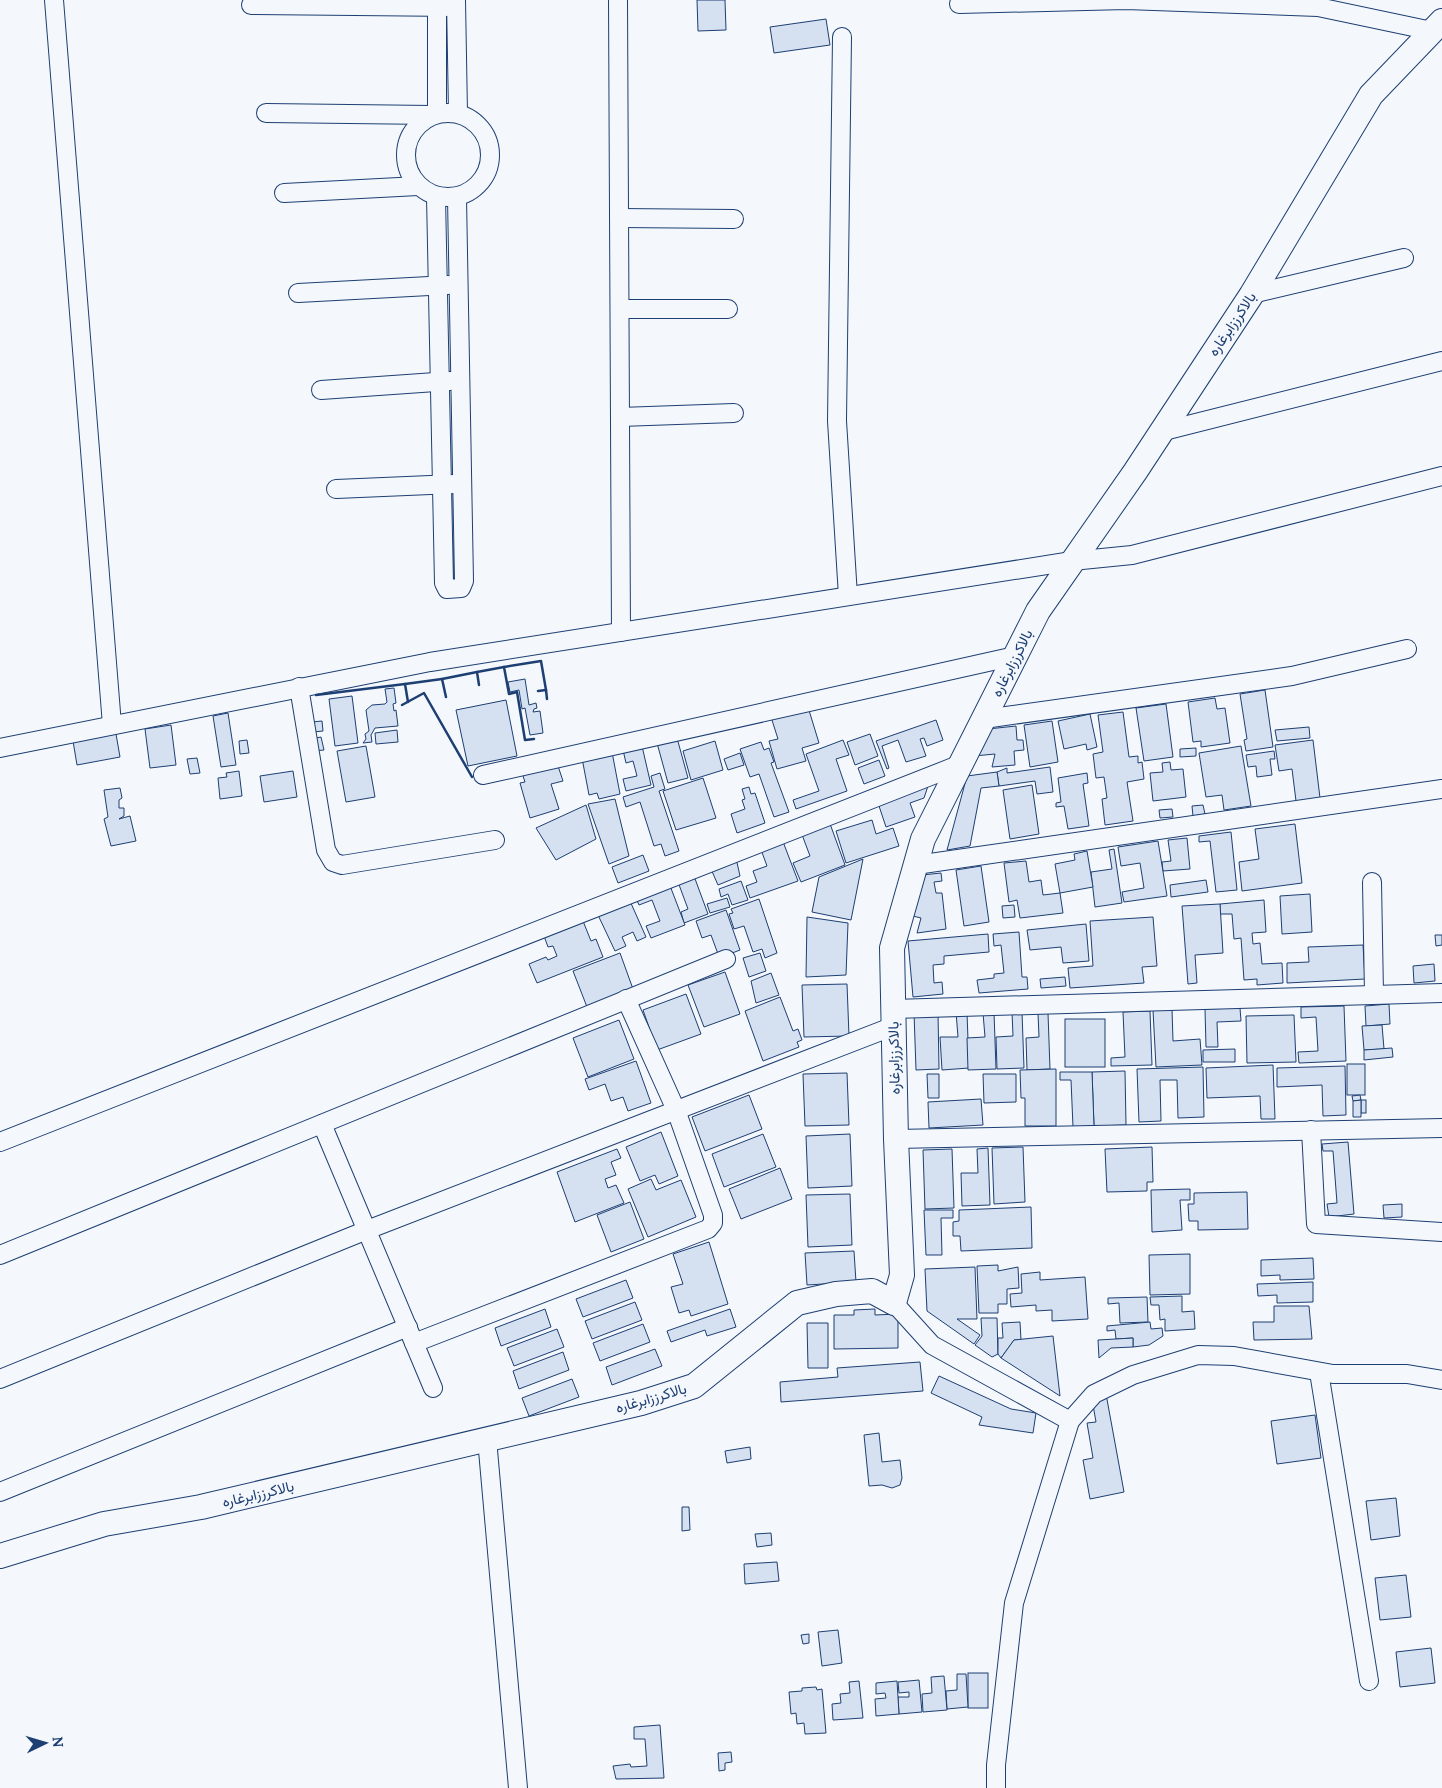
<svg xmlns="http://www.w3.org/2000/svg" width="1442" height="1788" viewBox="0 0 1442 1788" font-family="Lora,Vazirmatn,serif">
	<rect width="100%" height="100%" fill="#f4f7fb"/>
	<g fill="#d5e0f0" stroke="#1d3f73">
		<path d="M697,0H725L726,30L698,31Z"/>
		<path d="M826,19L830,45L774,53L770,27Z"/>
		<path d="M525,679L529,705L536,703L537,708L534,709L533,712L540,711L543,733L530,735L525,708L522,709L519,690L510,692L508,682Z"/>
		<path d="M394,688L396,703L393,704L394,711L396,710L398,726L375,728L371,735L372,742L363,743L366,739L365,734L369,731L366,710L372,705L385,704L387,702L385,689Z"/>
		<path d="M1265,690L1273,747L1246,751L1244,740L1247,739L1240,694Z"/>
		<path d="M352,696L358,743L335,746L329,699Z"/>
		<path d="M1215,698L1217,709L1225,708L1230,743L1201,747V741L1193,742L1188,702Z"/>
		<path d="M506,700L517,756L468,766L456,710Z"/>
		<path d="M1166,704L1173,757L1144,761L1136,708Z"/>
		<path d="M808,707L819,743L802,748L806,761L777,769L769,741L778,739L771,717Z"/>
		<path d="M1123,712L1129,757L1138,756V763L1142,762L1144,779L1127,782L1133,821L1105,825L1102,799L1107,798L1104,777L1096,778L1093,754L1103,752L1098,715Z"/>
		<path d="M228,713L236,765L221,767L213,716Z"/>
		<path d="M1090,714L1097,747L1087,750L1086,744L1064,749L1058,721Z"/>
		<path d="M936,720L943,740L927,746L924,738L920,739L926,756L906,762L898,740L882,746L889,768L887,769L876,741Z"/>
		<path d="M322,721L323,731L313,732L312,722Z"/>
		<path d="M1052,721L1058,762L1030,767L1024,725Z"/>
		<path d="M171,725L176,765L150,768L145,729Z"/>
		<path d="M1016,726L1017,740H1023L1024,750L1014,751L1015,765L992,767L995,754L974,756L988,729Z"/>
		<path d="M1309,727L1310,738L1277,741L1275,730Z"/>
		<path d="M397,730L398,742L376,744L375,733Z"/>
		<path d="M116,734L120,757L77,765L73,741Z"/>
		<path d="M870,734L878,756L855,765L847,742Z"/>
		<path d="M321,737L324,750L313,751L311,739Z"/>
		<path d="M677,738L688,778L668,783L657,743Z"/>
		<path d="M247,740L249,753L240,754L239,741Z"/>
		<path d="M843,740L849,755L836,759L847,791L796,809L793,800L819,791L806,754Z"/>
		<path d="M1313,740L1320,798L1296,801L1292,769L1279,771L1275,745Z"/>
		<path d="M715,741L723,770L691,780L683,751Z"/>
		<path d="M761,742L764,750L769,748L774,762L771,763L789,812L774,817L759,774L750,777L740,749Z"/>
		<path d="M366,746L375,797L346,802L337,751Z"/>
		<path d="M642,746L651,785L626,791L623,779L637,776L633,761L626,763L623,750Z"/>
		<path d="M1241,746L1251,806L1224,810L1222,795L1206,797L1199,753Z"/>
		<path d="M1196,748V756L1180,757V749Z"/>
		<path d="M1274,751L1275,759H1270L1272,775L1257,777L1256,766L1248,767L1246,755Z"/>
		<path d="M612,752L620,794L599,799L597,793L589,795L582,758Z"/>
		<path d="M740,753L744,765L728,770L724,759Z"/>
		<path d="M197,758L200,773L190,774L187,759Z"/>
		<path d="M879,760L885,776L864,784L858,768Z"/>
		<path d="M1170,762L1171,770L1183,769L1186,797L1153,801L1150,773L1163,772L1162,763Z"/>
		<path d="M557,763L563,781L551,784L559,809L530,818L520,783L525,782L522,773Z"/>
		<path d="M1050,767L1053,792L1037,794L1035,781L999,786L997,772L1007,768V773Z"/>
		<path d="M239,771L242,796L220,799L218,778L227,777L226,773Z"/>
		<path d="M293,771L297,797L264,802L260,776Z"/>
		<path d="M997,772L999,786L981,788L970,846L947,850L967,776Z"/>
		<path d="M660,773L665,789L659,791L679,851L665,856L661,844L654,846L640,802L626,807L623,797L654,787L651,776Z"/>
		<path d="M1087,773L1088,783L1083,784L1089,826L1068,829L1064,806L1056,807V803L1061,802L1058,778Z"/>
		<path d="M703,778L716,818L676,830L663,791Z"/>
		<path d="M1032,785L1039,834L1010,839L1003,790Z"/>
		<path d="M928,786L924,798L910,803L915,817L886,827L878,803Z"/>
		<path d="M749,787L751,794L755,793L765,823L737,833L731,814L745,809L742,800L745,799L742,789Z"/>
		<path d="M120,788L122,798L119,800V808H124V816L119,819L130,816L136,841L111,846L104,819L108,817L104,790Z"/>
		<path d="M615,799L629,856L609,864L588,804Z"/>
		<path d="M586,805L596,839L556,860L536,828Z"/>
		<path d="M1203,805L1205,814L1193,816L1192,806Z"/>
		<path d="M1172,809L1173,817L1160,818L1159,810Z"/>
		<path d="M872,820L876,834L893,828L899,846L846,863L836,831Z"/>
		<path d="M829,821L845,865L801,882L793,863L810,856L801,832Z"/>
		<path d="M1295,824L1302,883L1242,891L1239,862L1259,859L1255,829Z"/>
		<path d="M1231,832L1237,890L1216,892L1210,841L1199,842V836Z"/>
		<path d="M1187,838L1190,869L1163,871L1162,862L1171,861L1168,840Z"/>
		<path d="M782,839L798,881L750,898L746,886L757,882L753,871L767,866L760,847Z"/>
		<path d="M1158,841L1167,896L1124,902L1122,892L1144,888L1140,863L1121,866L1118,847Z"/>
		<path d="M1114,849L1122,903L1095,907L1091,872L1112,869L1109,850Z"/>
		<path d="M1087,851L1093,887L1060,893L1055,864L1075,860L1074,854Z"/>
		<path d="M643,855L649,871L618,883L612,867Z"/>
		<path d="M736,858L740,876L718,885L711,869Z"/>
		<path d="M863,859L851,920L812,912L819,877Z"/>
		<path d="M1026,861L1029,882L1041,880L1043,895L1060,893L1063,913L1020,918L1017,900L1009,902L1004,863Z"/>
		<path d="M981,866L989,922L964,926L956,870Z"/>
		<path d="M941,873L942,881L934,882L936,893H942L946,929L917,933L921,918L913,916L922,875Z"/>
		<path d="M694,876L708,914L684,923L681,912L688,909L678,882Z"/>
		<path d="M1206,880L1208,892L1171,897L1170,885Z"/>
		<path d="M741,881L748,900L732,905L728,894L721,897L719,889Z"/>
		<path d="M669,883L685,925L651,938L646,926L660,921L652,900L639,905L635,896Z"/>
		<path d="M1310,894L1312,932L1282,934L1280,896Z"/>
		<path d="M727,898L730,907L710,913L707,904Z"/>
		<path d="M759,899L777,953L765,958L762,949L753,952L744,926L734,929L729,914L733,913L731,909Z"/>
		<path d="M1264,900L1266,932L1252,933L1253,944L1260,943L1262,964L1282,963L1283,983L1257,985V979L1244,980L1241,938L1234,939L1232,914H1220V904Z"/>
		<path d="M630,901L646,937L637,941L633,932L622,937L626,946L615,951L598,915Z"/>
		<path d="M1220,904L1223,953L1195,955L1197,983L1188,984L1182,906Z"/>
		<path d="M1014,905L1015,917L1003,918L1002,906Z"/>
		<path d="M726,910L740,950L727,955L718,954L711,935L702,938L696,921Z"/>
		<path d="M807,917L848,923L846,975L806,977Z"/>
		<path d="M1153,917L1157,966L1142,967L1144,983L1070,988L1068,968L1093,966L1090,921Z"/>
		<path d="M583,921L591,941L596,939L603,957L537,983L529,964L546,957L548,960L557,956L553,946L548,947L544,936Z"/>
		<path d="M1086,924L1089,961L1063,963L1061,947L1030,950L1027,930Z"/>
		<path d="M1019,932L1022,977H1027L1028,989L979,993L977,980L994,978V974L1004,973L1001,945L994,946L993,934Z"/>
		<path d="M988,934L989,952L944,956V964L933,965L934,983L942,982L943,994L913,997L908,941Z"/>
		<path d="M1435,935H1442V945L1436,946Z"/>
		<path d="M1363,945L1365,979L1287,983V963L1309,962L1308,947Z"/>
		<path d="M620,953L633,989L587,1007L573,971Z"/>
		<path d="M760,953L766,971L749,977L743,958Z"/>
		<path d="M1434,964L1435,981L1414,983L1413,966Z"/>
		<path d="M725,972L740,1014L704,1027L688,985Z"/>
		<path d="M771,973L779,995L756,1003L751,981Z"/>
		<path d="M1065,977L1066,986L1041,988L1040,979Z"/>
		<path d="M847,984L849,1036L804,1037L802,985Z"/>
		<path d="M686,994L701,1034L657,1050L643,1010Z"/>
		<path d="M780,997L793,1031L798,1029L802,1040L797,1042L799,1047L763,1061L745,1011Z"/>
		<path d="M1389,1004L1390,1024L1366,1026L1365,1006Z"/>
		<path d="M1344,1006L1346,1061L1299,1063L1298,1052L1318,1051L1316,1017L1301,1018V1007Z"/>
		<path d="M1240,1008L1241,1021L1217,1022L1218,1047H1206L1205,1009Z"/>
		<path d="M1172,1009L1173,1041L1200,1039L1202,1065L1156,1067L1153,1010Z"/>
		<path d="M1150,1011L1152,1065L1111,1066V1058L1125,1057L1123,1012Z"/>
		<path d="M914,1012H938L939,1069L916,1070Z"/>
		<path d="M956,1012H967L969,1068L942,1070L940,1037H958Z"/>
		<path d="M994,1012L996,1069L968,1070L967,1038L985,1037L983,1013Z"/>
		<path d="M1012,1012H1022L1024,1068L997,1069L996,1037L1013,1036Z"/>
		<path d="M1038,1013H1048L1050,1069L1027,1070L1026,1038L1039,1037Z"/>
		<path d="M1294,1015L1296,1062L1247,1063L1246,1016Z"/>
		<rect x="1065" y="1019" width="40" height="48"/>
		<path d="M619,1020L634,1059L588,1077L573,1038Z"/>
		<path d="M1382,1025L1384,1049L1364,1050L1362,1026Z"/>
		<path d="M1392,1048L1393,1057L1364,1060V1050Z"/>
		<path d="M1235,1049V1062H1203V1050Z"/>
		<path d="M636,1061L651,1103L628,1111L623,1097L611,1101L605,1084L589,1090L585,1079Z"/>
		<rect x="1347" y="1064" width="18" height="31"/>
		<path d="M1273,1065L1275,1119H1261L1260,1096L1207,1098L1206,1068Z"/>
		<path d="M1345,1066L1346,1115L1323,1116L1322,1085L1277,1087V1068Z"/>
		<path d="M1203,1067L1204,1117L1178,1118L1177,1080H1160L1161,1121L1139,1122L1137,1069Z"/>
		<path d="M1056,1069V1126H1025V1098H1021L1020,1070Z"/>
		<path d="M1125,1071L1126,1125L1094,1126L1092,1072Z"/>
		<path d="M1060,1072H1092L1094,1126L1073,1127L1071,1080H1060Z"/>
		<path d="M847,1073L849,1125L805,1126L803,1074Z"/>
		<path d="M927,1074H939V1098H928Z"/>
		<path d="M983,1074H1016V1102L984,1103Z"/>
		<path d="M749,1095L762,1129L705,1151L692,1117Z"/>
		<path d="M1360,1095L1361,1100L1353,1101L1352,1096Z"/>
		<path d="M981,1099L983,1125L929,1128L928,1102Z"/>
		<rect x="1361" y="1100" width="5" height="13"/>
		<path d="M1361,1100V1117H1353V1101Z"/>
		<path d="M661,1132L678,1176L659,1184L655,1175L640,1181L626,1147Z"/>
		<path d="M763,1134L776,1167L724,1187L712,1154Z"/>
		<path d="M850,1134L852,1186L808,1188L806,1136Z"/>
		<path d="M1348,1142L1354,1214L1329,1217L1327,1204L1337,1203L1333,1151H1323L1322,1144Z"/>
		<path d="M1023,1147L1025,1202L994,1204L992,1148Z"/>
		<path d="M1152,1147L1153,1182H1147V1191L1107,1192L1105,1149Z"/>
		<path d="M988,1148L990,1205L962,1206L961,1173H978L977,1149Z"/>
		<path d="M617,1149L621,1158L611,1162L616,1175L605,1179L608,1188L616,1185L624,1203L575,1222L557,1172Z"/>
		<path d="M952,1149L954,1208L925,1209L923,1150Z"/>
		<path d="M780,1168L792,1199L741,1219L729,1189Z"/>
		<path d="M651,1179L656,1190L681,1180L696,1217L648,1237L628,1189Z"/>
		<path d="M1190,1189V1200H1180L1182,1230L1152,1232L1151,1190Z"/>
		<path d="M1247,1192L1248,1229L1198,1230V1221H1189L1188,1204H1194V1193Z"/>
		<path d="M850,1194L852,1245L808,1247L806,1195Z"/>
		<path d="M630,1202L644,1239L611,1252L597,1215Z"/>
		<path d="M1402,1204V1217L1384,1218L1383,1205Z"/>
		<path d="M1031,1207L1032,1248L961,1251L960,1236H953V1222L959,1221V1210Z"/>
		<path d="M924,1210H953V1218H941L942,1255H926Z"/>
		<path d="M709,1242L728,1304L691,1316L689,1310L679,1313L671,1287L683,1284L673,1254Z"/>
		<path d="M854,1251L856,1282L807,1285L805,1253Z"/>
		<path d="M1190,1254V1294L1150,1295L1149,1255Z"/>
		<path d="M1313,1258L1314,1279L1280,1280V1275L1261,1276V1260Z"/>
		<path d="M998,1265V1271L1018,1267L1019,1288L1007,1289V1304H998V1313H979L977,1266Z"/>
		<path d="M975,1267L977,1319H957L980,1335L974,1344L927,1311L925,1269Z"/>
		<path d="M1040,1272V1280L1085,1277L1088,1319L1052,1321V1310L1036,1311V1305L1011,1307L1010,1294L1022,1293L1021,1274Z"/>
		<path d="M626,1280L633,1298L583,1317L576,1299Z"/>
		<path d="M1313,1282V1302L1277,1303V1295L1258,1296L1257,1284Z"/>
		<path d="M1182,1296V1312L1194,1311L1195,1329L1165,1331V1319L1160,1320L1159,1305H1151L1150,1297Z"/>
		<path d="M1147,1297L1148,1322L1120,1323L1119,1303L1108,1304V1298Z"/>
		<path d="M635,1302L642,1320L592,1339L585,1321Z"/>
		<path d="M1274,1306H1309L1312,1339L1254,1340L1253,1322H1274Z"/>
		<path d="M545,1309L551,1327L501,1346L495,1328Z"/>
		<path d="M730,1309L736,1327L707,1336L705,1330L671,1342L667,1331Z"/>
		<path d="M875,1309V1315L898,1314V1348L834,1349V1315H854V1310Z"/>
		<path d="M981,1318H997L998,1354L992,1357L975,1345L982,1336Z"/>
		<path d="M1020,1322L1021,1340H1014L1001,1358L998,1354V1338H1003L1002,1323Z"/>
		<path d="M1150,1322L1151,1329L1162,1328L1163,1336L1149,1345L1133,1347V1338L1116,1339L1115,1330L1107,1331V1326Z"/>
		<path d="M807,1323H828V1368H808Z"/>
		<path d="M643,1324L650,1342L600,1361L593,1343Z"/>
		<path d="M557,1329L564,1347L514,1366L507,1348Z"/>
		<path d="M1053,1336L1060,1396L1001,1358L1014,1340Z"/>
		<path d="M1133,1338V1347L1111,1348L1099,1358L1098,1340Z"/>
		<path d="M655,1349L662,1366L612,1385L606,1367Z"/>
		<path d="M563,1352L569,1370L519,1389L513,1371Z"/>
		<path d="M920,1362L923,1391L781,1402L780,1382L838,1377L837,1368Z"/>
		<path d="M939,1376L1011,1409L1036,1413L1033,1433L979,1425L982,1417L931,1393Z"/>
		<path d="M572,1379L579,1397L529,1416L522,1398Z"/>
		<path d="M1106,1394L1124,1492L1090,1499L1083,1460L1093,1458L1087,1423L1096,1422L1093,1405Z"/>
		<path d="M1315,1415L1321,1458L1277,1464L1271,1421Z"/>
		<path d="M879,1433L882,1462L900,1460L902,1478L900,1485L892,1488L882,1485L869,1486L864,1435Z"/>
		<path d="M750,1447L751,1459L727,1463L725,1451Z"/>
		<path d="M1396,1498L1400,1536L1371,1540L1366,1501Z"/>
		<path d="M682,1507H689L690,1530L682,1531Z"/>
		<path d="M771,1533L772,1545L757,1547L755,1534Z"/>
		<path d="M777,1562L779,1581L745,1584L744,1564Z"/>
		<path d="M1406,1575L1411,1617L1380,1620L1375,1578Z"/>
		<path d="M838,1630L842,1663L822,1666L818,1632Z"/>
		<path d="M809,1634V1643L803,1644L801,1635Z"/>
		<path d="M1431,1648L1435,1683L1400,1687L1396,1652Z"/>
		<rect x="968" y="1673" width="20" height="35"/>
		<path d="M957,1674H966L968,1707L947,1709L946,1691L957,1690Z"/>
		<path d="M944,1676L947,1710L923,1712L922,1694L932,1693L931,1677Z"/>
		<path d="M919,1680L922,1712L899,1714L898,1697H909V1692L899,1693L898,1682Z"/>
		<path d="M859,1681L863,1718L833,1720L832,1704L841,1703L840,1694L850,1693L849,1682Z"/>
		<path d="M897,1681L899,1714L876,1716L875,1699L886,1698L885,1693L876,1694V1683Z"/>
		<path d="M816,1687L817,1690L822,1689L826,1733L805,1734L804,1723L797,1724L796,1713L791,1714L789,1692L802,1691V1688Z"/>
		<path d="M660,1725L664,1778L616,1779L613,1766L630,1764L631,1767L647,1766L645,1739H634V1727Z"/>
		<path d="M731,1752L732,1762L725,1763V1770L719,1771L718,1753Z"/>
	</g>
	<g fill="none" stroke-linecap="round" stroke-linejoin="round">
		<defs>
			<g id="street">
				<path d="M54,0L112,725"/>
				<path d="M456,0L458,113"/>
				<path d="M618,0L621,632"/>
				<path d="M959,4L1126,0L1318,7L1432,31"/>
				<path d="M251,5L456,7"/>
				<path d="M842,37L837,421L848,596"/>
				<circle cx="448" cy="155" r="42"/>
				<path d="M266,113L432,115"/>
				<path d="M437,113V0"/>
				<path d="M284,193L418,186"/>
				<path d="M436,197L444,583L447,589L461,588L464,581L457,198"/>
				<path d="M619,218L734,219"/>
				<path d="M298,293L448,285"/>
				<path d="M1252,294L1404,258"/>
				<path d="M620,309H728"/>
				<path d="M321,390L450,381"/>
				<path d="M620,417L734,413"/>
				<path d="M1160,432L1442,361"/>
				<path d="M336,489L454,484"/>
				<path d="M299,687L326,850L333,862L342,865L495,840"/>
				<path d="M984,719L1292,676L1407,649"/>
				<path d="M0,748L430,662L1072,561L1132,555L1442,476"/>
				<path d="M483,775L1015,656"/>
				<path d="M916,865L1442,789"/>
				<path d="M1372,882L1374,994"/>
				<path d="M893,1009L1442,993"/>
				<path d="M322,1124L433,1388"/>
				<path d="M1311,1130L1316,1224L1442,1232"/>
				<path d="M896,1139L1442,1128"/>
				<path d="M0,1142L961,764"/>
				<path d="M0,1255L726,959"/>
				<path d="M894,1303L932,1345L1070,1421L1094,1394L1133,1375L1198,1355L1234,1356L1333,1374H1407L1442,1380"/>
				<path d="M414,1343L708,1229L713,1223V1215L676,1110L626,999"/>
				<path d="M1319,1372L1369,1681"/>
				<path d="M0,1379L367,1230L894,1026"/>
				<path d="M487,1439L518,1788"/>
				<path d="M0,1492L408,1327"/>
				<path d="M996,1788V1765L1014,1603L1070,1421"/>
			</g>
			<path id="secondary" d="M0,1556L104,1524L201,1507L641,1403L694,1386L797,1303L836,1294L872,1291L894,1303L902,1275L896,1139L892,948L923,839L1038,611L1135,472L1252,294L1371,95L1442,21"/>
		</defs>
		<use href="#street" stroke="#1d3f73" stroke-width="20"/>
		<use href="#secondary" stroke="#1d3f73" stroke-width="26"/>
		<use href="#street" stroke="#f4f7fb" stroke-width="18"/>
		<use href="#secondary" stroke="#f4f7fb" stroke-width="24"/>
		<g stroke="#1d3f73" stroke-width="2.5">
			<path d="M479,685L477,672L504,667"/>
			<path d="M538,691L546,690L547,699"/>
			<path d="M316,695L405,684"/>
			<path d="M446,697L442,679L477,672"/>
			<path d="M408,702L405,684L442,679"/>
			<path d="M402,705L424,693L472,777"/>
			<path d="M534,739L525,740L517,692L509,694L504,667L541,661L546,690"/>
		</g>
	</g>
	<g text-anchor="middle" stroke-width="4" stroke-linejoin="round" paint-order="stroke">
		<g font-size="15" fill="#1d3f73" stroke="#f4f7fb">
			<text transform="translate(1232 324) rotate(-56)" y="5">بالاکرززابرغاره</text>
			<text transform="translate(1012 663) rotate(-63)" y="5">بالاکرززابرغاره</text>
			<text transform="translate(894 1058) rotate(-91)" y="5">بالاکرززابرغاره</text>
			<text transform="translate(651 1398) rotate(-16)" y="5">بالاکرززابرغاره</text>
			<text transform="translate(258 1494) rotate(-13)" y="5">بالاکرززابرغاره</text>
		</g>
	</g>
	<g transform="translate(45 1743) rotate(85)" stroke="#f4f7fb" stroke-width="4" paint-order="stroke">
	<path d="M0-4L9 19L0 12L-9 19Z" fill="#1d3f73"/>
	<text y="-8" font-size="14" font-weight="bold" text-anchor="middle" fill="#1d3f73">N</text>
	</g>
</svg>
